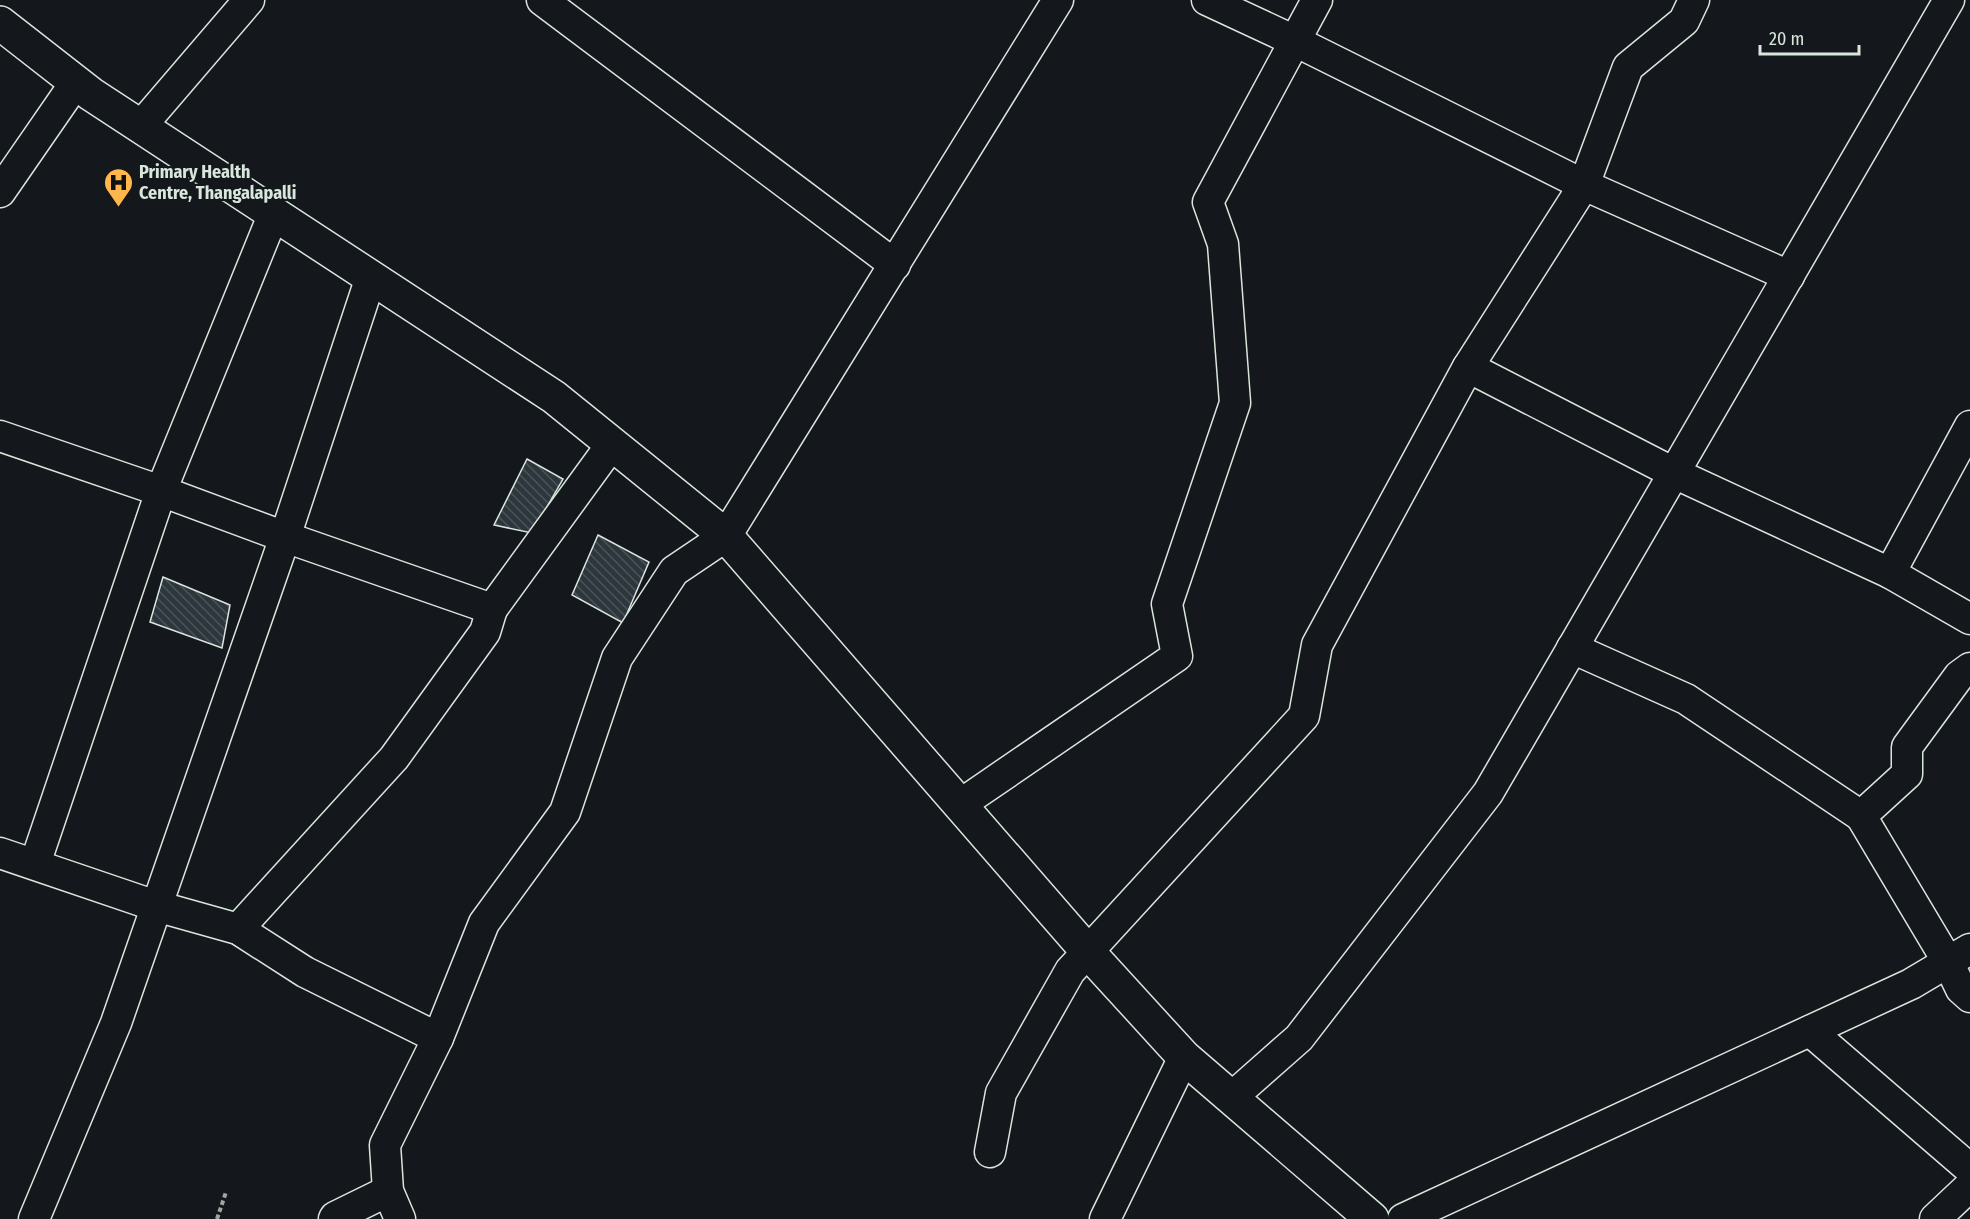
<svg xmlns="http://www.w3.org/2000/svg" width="1970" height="1219" viewBox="0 0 1970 1219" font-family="'Fira Sans Condensed',sans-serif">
	<defs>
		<pattern id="building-back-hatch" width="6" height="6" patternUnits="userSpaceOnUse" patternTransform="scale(1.5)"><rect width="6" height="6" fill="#2c363c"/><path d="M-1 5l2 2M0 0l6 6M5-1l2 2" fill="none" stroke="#4a5358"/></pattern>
	</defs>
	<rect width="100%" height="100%" fill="#14181c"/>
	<g fill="url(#building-back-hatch)" stroke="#d8e6dc" stroke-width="1.5">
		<path d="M527,459L563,479L532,533L494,525Z"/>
		<path d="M598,535L649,562L623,623L572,595Z"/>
		<path d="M163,577L230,605L222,648L150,622Z"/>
	</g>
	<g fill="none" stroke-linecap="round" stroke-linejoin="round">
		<defs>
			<g id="street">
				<path d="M542,0L895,265"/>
				<path d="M1207,0L1295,41L1584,185L1789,276"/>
				<path d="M141,126L249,0"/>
				<path d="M0,192L76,82"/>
				<path d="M1468,367L1584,185L1628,67L1684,21L1694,0"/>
				<path d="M0,436L161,491L274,213"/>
				<path d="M1890,573L1970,619"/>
				<path d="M1572,648L1686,699L1861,816"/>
				<path d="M1970,668L1959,676L1907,747V774L1861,816L1948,962L1961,989L1970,997"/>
				<path d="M961,804L1177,656L1167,604L1235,403L1223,244L1208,202L1317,0"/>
				<path d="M0,853L156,906L238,929L305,972L438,1038"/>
				<path d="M35,864L161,491L285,537L371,277"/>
				<path d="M238,929L394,758L485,632L492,609"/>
				<path d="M1810,1031L1970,1169"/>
				<path d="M1231,1098L1299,1038L1488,793L1949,0"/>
				<path d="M990,1152L1001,1093L1070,971L1304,716L1317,645L1468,367L1674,473L1890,573L1970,426"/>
				<path d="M34,1219L116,1023L285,537L492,609L612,444"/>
				<path d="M334,1219L335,1217L388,1191"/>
				<path d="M400,1219L388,1191L385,1145L438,1038L484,923L565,812L617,658L674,571L726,536L1058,0"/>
				<path d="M1105,1219L1184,1057"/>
				<path d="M1403,1219L1911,984L1970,949"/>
				<path d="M1935,1219L1970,1186"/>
			</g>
			<path id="highway" d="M0,23L91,94L554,397L726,536L1088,952L1184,1057L1372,1219"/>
		</defs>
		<use href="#street" stroke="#d8e6dc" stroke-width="33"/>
		<use href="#highway" stroke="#d8e6dc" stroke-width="36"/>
		<path stroke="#9da8a2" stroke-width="4" stroke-dasharray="4.5 3" stroke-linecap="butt" d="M217,1219L226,1192"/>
		<use href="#street" stroke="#14181c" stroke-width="30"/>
		<use href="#highway" stroke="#14181c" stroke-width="33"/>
	</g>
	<defs>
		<symbol id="hospital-pin" viewBox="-11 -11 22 30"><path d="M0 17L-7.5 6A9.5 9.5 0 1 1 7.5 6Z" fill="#ffb74d" stroke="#14181c"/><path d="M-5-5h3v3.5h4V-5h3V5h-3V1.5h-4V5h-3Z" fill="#111"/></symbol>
	</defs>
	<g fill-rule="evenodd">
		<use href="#hospital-pin" x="102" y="166" width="33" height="45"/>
	</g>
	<g text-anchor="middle" stroke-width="4.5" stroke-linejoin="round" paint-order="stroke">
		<g font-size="18" font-weight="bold" fill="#d8e6dc" stroke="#14181c" text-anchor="start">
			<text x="139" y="178">Primary Health<tspan x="139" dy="21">Centre, Thangalapalli</tspan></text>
		</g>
	</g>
	<path d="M1760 45v9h99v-9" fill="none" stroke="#d8e6dc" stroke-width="3"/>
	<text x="1769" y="45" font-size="18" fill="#d8e6dc" stroke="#14181c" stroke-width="4.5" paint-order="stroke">20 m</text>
</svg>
